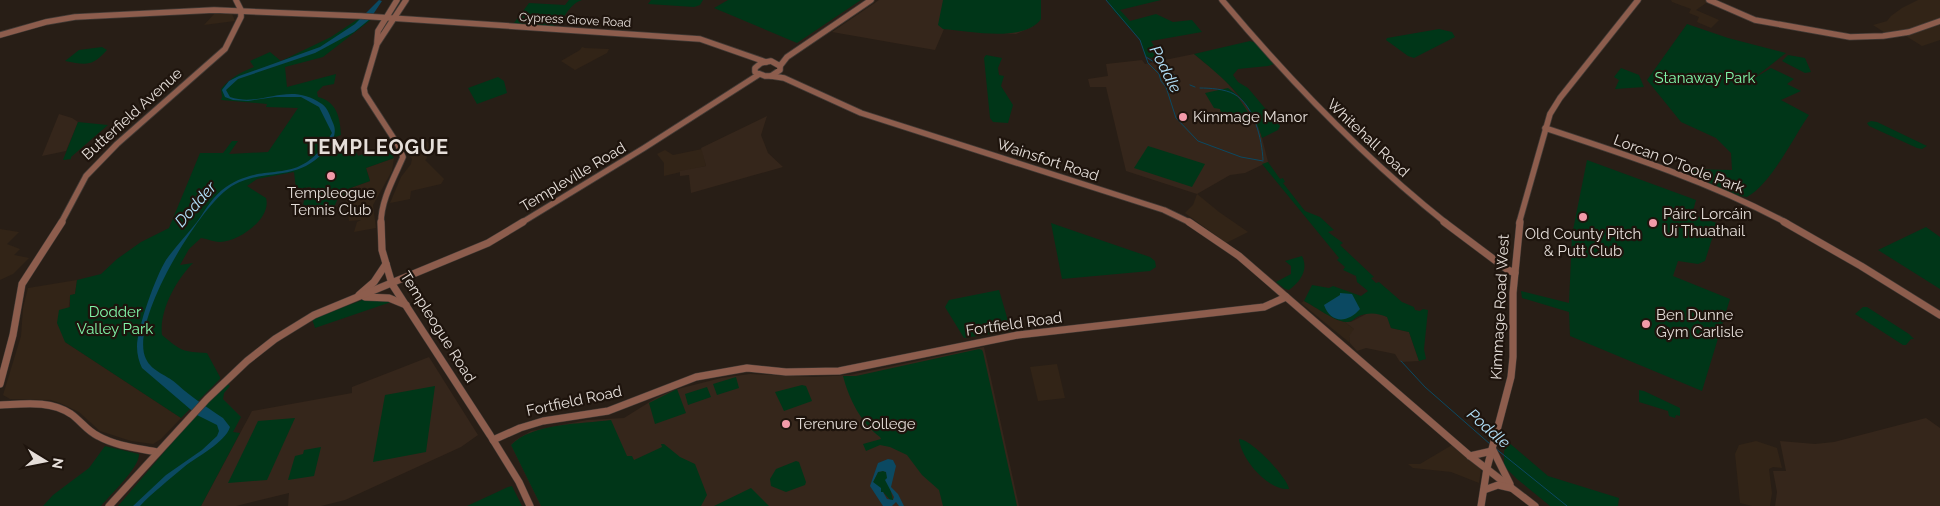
<svg xmlns="http://www.w3.org/2000/svg" width="1940" height="506" viewBox="0 0 1940 506" font-family="Raleway,sans-serif">
	<rect width="100%" height="100%" fill="#281e16"/>
	<g fill="#322417">
		<path d="M1671,0H1707L1709,1L1696,10L1719,20L1711,28L1697,22L1699,17L1689,13L1691,9L1672,2Z"/>
		<path d="M1918,0H1940V40L1922,46L1906,36L1893,38L1873,25L1887,21L1891,16L1902,8Z"/>
		<path d="M215,13L232,14L235,21L204,25Z"/>
		<path d="M582,47L585,48L609,49L607,53L575,70L561,61L580,50Z"/>
		<path d="M425,139L435,150L426,152L427,158L425,160L444,179L441,184L411,191L410,199L390,203L401,177L411,164L412,159L404,148Z"/>
		<path d="M702,149L706,166L664,176V163L657,154L665,150L673,155Z"/>
		<path d="M394,158L392,171L373,205L376,228L354,232L357,222L361,220L349,221L345,190L370,181L366,168Z"/>
		<path d="M1197,194L1219,212L1248,232L1226,243L1185,213L1193,205Z"/>
		<path d="M0,229L19,232L7,244L20,249L14,255L29,258L13,274L0,280Z"/>
		<path d="M77,280L75,294L70,296L65,342L181,418L161,439L153,444L131,441L100,431L79,412L60,403L51,400L10,399L3,395L21,336L23,308L28,288Z"/>
		<path d="M1304,301L1337,320L1345,322L1355,330L1349,336L1350,343L1301,303Z"/>
		<path d="M1057,364L1065,398L1038,401L1030,367Z"/>
		<path d="M1756,441L1777,448L1782,468L1773,467L1769,469L1772,493L1770,506H1752L1740,503L1735,454L1739,445Z"/>
		<path d="M1452,445L1481,469L1479,483L1451,472L1413,468L1408,464H1420Z"/>
	</g>
	<g fill="#35261b">
		<path d="M879,0H1041V19L1032,27L1016,34L944,29L935,50L832,32Z"/>
		<path d="M1194,54L1222,77L1248,107L1259,126L1268,162L1245,173L1230,175L1197,194L1126,171L1106,87H1090L1088,79L1108,76L1106,64L1142,60L1145,64Z"/>
		<path d="M59,114L72,118L78,122L66,151L42,156Z"/>
		<path d="M767,116L761,135L768,153L783,167L691,193L689,175L680,176V171L706,166L701,148Z"/>
		<path d="M1368,313H1377L1388,317L1391,328L1409,332L1419,361L1400,362L1395,354L1366,348L1357,351L1350,343L1349,336L1354,329L1345,322H1351Z"/>
		<path d="M984,347L1019,506H541L511,445L516,440L531,431L587,420L624,418L656,398L674,390L721,378L750,374L814,377L850,375Z"/>
		<path d="M429,357L478,435L461,447L345,500L321,506H288L289,493L236,506H201L252,411L352,393V387Z"/>
		<path d="M1926,418L1940,428V506H1775L1777,492L1773,471H1786L1780,441L1815,444L1834,442Z"/>
	</g>
	<g fill="#003618">
		<path d="M569,0H582C567,5 565,21 553,27L515,25L514,23L529,3L565,5Z"/>
		<path d="M651,0H703L700,5L694,7L648,4Z"/>
		<path d="M728,0H861L797,43L714,8Z"/>
		<path d="M943,0H1041V19C1024,43 970,31 943,29L938,25Z"/>
		<path d="M1107,0H1161L1120,10L1130,21L1156,14L1173,22L1192,20L1202,32L1151,41L1154,46L1150,48L1157,56L1152,58L1145,56L1140,39L1114,11Z"/>
		<path d="M358,19H372L323,57L285,67L287,87L336,74L334,84L323,86L317,92L318,97C337,102 340,117 341,135L336,137L340,144H352L358,156L387,145L394,158L366,168L370,181L345,190L347,197L338,198L332,212H302L305,194L310,192L311,187L296,189L294,172L257,179L247,186L266,198C272,218 239,242 220,242C214,242 208,239 201,238L189,249L180,265L193,263C176,280 159,311 162,335C181,351 183,352 207,353L220,377V379L181,418L65,342L57,323L59,310L70,307V295L75,294L77,280L101,274L117,259L141,242L169,228L200,153H223L232,141H238L229,154L268,152L298,108L266,107L267,104L221,100L222,97L221,89C230,78 241,72 254,67L250,61L270,52L281,61L331,37Z"/>
		<path d="M1687,24L1728,38L1786,53L1753,79L1771,68L1794,79L1787,84L1801,91L1781,100L1809,115C1793,138 1771,184 1747,197L1740,196L1689,174V169L1732,170L1731,153L1716,138L1681,122L1647,80Z"/>
		<path d="M1439,29L1452,32L1455,37L1414,58L1408,56L1386,40L1387,38Z"/>
		<path d="M1250,41L1256,43L1274,64L1268,66L1238,69L1233,75L1238,82L1248,88L1280,126L1278,130L1262,138C1252,101 1222,77 1194,54Z"/>
		<path d="M102,47L107,50C92,67 86,65 65,61L79,50Z"/>
		<path d="M986,55L1002,58L998,68L999,75L1004,76L1001,86L1013,105L1008,123L993,122L990,118L984,58Z"/>
		<path d="M1788,55L1805,58L1811,72L1805,73L1782,61Z"/>
		<path d="M1621,68L1639,75L1644,87L1615,89L1619,80L1614,77Z"/>
		<path d="M498,77L504,81L507,93L477,104L468,88Z"/>
		<path d="M1228,88L1236,94L1254,121C1240,127 1229,123 1217,114L1221,113L1220,109L1214,108L1205,93Z"/>
		<path d="M1871,121L1877,122L1927,146L1922,149L1917,148L1869,126L1867,123Z"/>
		<path d="M78,122L108,125L71,157V159L63,160Z"/>
		<path d="M1148,146L1205,164L1192,187L1134,168Z"/>
		<path d="M1587,160L1696,200L1693,211L1694,215L1717,223L1705,261L1698,264L1678,261L1673,276L1730,299L1702,391L1570,336L1569,312L1522,298L1521,291L1569,303L1572,235Z"/>
		<path d="M1268,162L1280,179L1283,178L1285,182L1283,183L1305,211L1320,217L1334,230L1328,232L1343,243L1340,245L1374,277L1371,278L1376,283L1379,282L1402,302L1414,307L1415,310L1420,311L1423,309L1428,310L1424,349L1426,359L1419,361L1409,332L1391,328L1387,317C1377,313 1368,312 1357,317C1353,320 1351,322 1346,322C1334,321 1316,307 1304,301L1312,285L1329,288L1333,286L1361,296L1368,291L1357,282L1356,276L1343,270L1345,267L1337,260L1339,258L1262,164Z"/>
		<path d="M1051,223L1150,257L1155,261L1156,267L1150,271L1062,279Z"/>
		<path d="M1926,227L1940,237V289L1878,250Z"/>
		<path d="M1302,256C1309,270 1300,282 1289,290L1285,289L1276,282L1291,274V266L1285,261Z"/>
		<path d="M999,290L1011,331L964,338L945,307L949,300Z"/>
		<path d="M365,299L394,301L315,328L312,319Z"/>
		<path d="M1863,307H1867L1909,334L1914,339H1911L1906,345H1903L1855,314Z"/>
		<path d="M979,349L982,350L983,352L1017,506H943L939,490L922,475L907,455L890,447L880,445L866,451L863,444L881,439L880,437C861,423 849,399 843,376H856Z"/>
		<path d="M736,377L739,388L717,395L713,384Z"/>
		<path d="M227,384L230,386L224,393L223,399L241,417L233,432L240,433L201,506H118L189,423Z"/>
		<path d="M802,385L806,386L812,401L784,411L775,392Z"/>
		<path d="M435,386L426,452L373,462L385,395Z"/>
		<path d="M707,387L711,397L688,405L685,394Z"/>
		<path d="M677,389L686,413L655,424L649,403Z"/>
		<path d="M1639,390L1644,391L1680,408V416L1676,415L1675,418L1669,416L1668,411L1639,402Z"/>
		<path d="M295,418L267,480L228,483L258,421Z"/>
		<path d="M611,420L627,456H632L634,460L662,447L661,444H664L680,457L695,464L707,495L701,506H541L511,445C532,423 581,424 611,420Z"/>
		<path d="M1239,439C1251,439 1287,477 1289,489C1268,491 1241,459 1239,439Z"/>
		<path d="M1507,441L1548,476L1619,498L1618,506H1550L1517,479L1504,466V452Z"/>
		<path d="M105,446L139,454C140,467 110,495 101,506H43L53,495L89,468Z"/>
		<path d="M321,447L314,476L288,480L295,456L303,454L304,450Z"/>
		<path d="M796,461L799,462L806,482L805,485L786,492L771,486L770,479L776,469Z"/>
		<path d="M883,471L886,472L893,500L891,501L883,492L881,493L873,482L878,472Z"/>
		<path d="M512,486L522,506H467L508,487Z"/>
		<path d="M751,488L769,506H714Z"/>
	</g>
	<g fill="#0b4962" fill-rule="evenodd">
		<path d="M379,0L382,1L370,19L354,32L315,53L238,79L226,90L230,97C262,108 288,80 322,104C328,108 330,116 333,123C337,132 334,139 328,147C298,186 262,165 229,188C199,208 128,323 146,359C152,372 168,375 178,385C191,397 208,408 223,418L230,427C225,443 196,457 184,467C169,480 153,492 140,506H133L166,475L202,450L217,436L219,431L217,425L197,415L142,368C139,362 137,354 137,347C137,328 156,276 166,260C175,247 187,235 197,222C206,209 213,196 226,187C269,158 298,191 332,133L319,107L301,97H275L248,101L233,100L225,97L222,90L229,81L239,76L320,47L355,24Z"/>
		<path d="M1340,293L1352,294L1360,309C1348,323 1331,324 1324,305L1340,295Z"/>
		<path d="M888,459L893,460L896,466L891,487L898,494L904,506H899L896,502L892,506H883L870,486L878,463ZM883,471L886,472L887,478L885,480L894,497L893,500L887,499L883,492H881V488L873,482L878,472Z"/>
	</g>
	<g fill="none" stroke-linecap="round" stroke-linejoin="round">
		<g stroke="#0b4962" stroke-width="1">
			<path d="M1106,0L1140,40L1148,63L1159,74L1161,81L1166,87L1176,118L1198,141L1241,157L1263,161"/>
			<path d="M1146,57L1176,76"/>
			<path d="M1190,85L1195,87"/>
			<path d="M1200,88C1210,88 1225,89 1234,94C1254,105 1262,139 1263,160"/>
			<path d="M1401,361L1425,387L1490,444"/>
			<path d="M1495,448L1567,506"/>
		</g>
		<defs>
			<g id="secondary-far1">
				<path d="M1222,0C1290,81 1363,157 1446,223"/>
				<path d="M1709,0L1755,20L1850,37L1883,36L1909,32L1940,21"/>
				<path d="M0,35L46,22L75,17L214,10L361,16L700,39L766,62"/>
				<path d="M377,42L378,31L397,0"/>
				<path d="M771,61L780,66V70L771,76H765L755,72V68L761,63Z"/>
				<path d="M780,66L787,57L871,0"/>
				<path d="M771,76L784,78L861,113L1164,210L1191,223"/>
				<path d="M1545,128C1627,155 1710,182 1787,223"/>
				<path d="M61,223L86,176L117,144L225,49L241,17V10L236,0"/>
				<path d="M381,223C381,200 394,178 403,157L398,145L365,94L364,88L377,44L406,0"/>
				<path d="M521,223L644,148L758,75"/>
				<path d="M1519,223L1550,114L1560,98L1638,0"/>
			</g>
			<g id="secondary">
				<path d="M381,222L382,250L392,284L490,435L519,482L530,506"/>
				<path d="M1189,222L1239,256L1470,456L1535,506"/>
				<path d="M1444,222L1508,270L1515,273"/>
				<path d="M1784,222L1861,266L1940,315"/>
				<path d="M359,295L374,282L386,264"/>
				<path d="M365,297L389,298L406,305"/>
				<path d="M0,384L13,335L22,284L62,222"/>
				<path d="M0,405C24,404 50,400 71,414C81,421 87,431 98,436C116,446 137,448 157,452"/>
				<path d="M493,440L520,428L543,421L608,411L696,377L747,368L786,372L839,371L1018,335L1264,307L1286,297"/>
				<path d="M1493,450L1510,484"/>
				<path d="M1470,456L1492,451"/>
				<path d="M1484,490L1498,485L1511,488"/>
				<path d="M109,506L207,399L247,361L275,339L314,315L488,243L523,222"/>
				<path d="M1481,506L1487,468L1511,377L1513,357V293L1520,222"/>
			</g>
		</defs>
		<use href="#secondary-far1" stroke="#433b36" stroke-width="7"/>
		<use href="#secondary" stroke="#433b36" stroke-width="8"/>
		<use href="#secondary-far1" stroke="#8d5d4d" stroke-width="5.5"/>
		<use href="#secondary" stroke="#8d5d4d" stroke-width="7"/>
	</g>
	<g fill="#f39aa9" stroke="#1e140d" stroke-width="2">
		<circle cx="1183" cy="117" r="5"/>
		<circle cx="331" cy="176" r="5"/>
		<circle cx="1583" cy="217" r="5"/>
		<circle cx="1653" cy="223" r="5"/>
		<circle cx="1646" cy="324" r="5"/>
		<circle cx="786" cy="424" r="5"/>
	</g>
	<g text-anchor="middle" stroke-width="4.5" stroke-linejoin="round" paint-order="stroke">
		<g font-size="12" fill="#e5ded9" stroke="#1e140d">
			<text transform="translate(575 20) rotate(3)" y="4">Cypress Grove Road</text>
		</g>
		<g font-size="15" fill="#82f6a9" stroke="#1e140d">
			<text x="1705" y="83">Stanaway Park</text>
			<text x="115" y="317">Dodder<tspan x="115" dy="17">Valley Park</tspan></text>
		</g>
		<g font-size="15" fill="#e5ded9" stroke="#1e140d">
			<text transform="translate(132 114) rotate(-42)" y="5">Butterfield Avenue</text>
			<text transform="translate(1368 138) rotate(43)" y="5">Whitehall Road</text>
			<text transform="translate(1048 160) rotate(18)" y="5">Wainsfort Road</text>
			<text transform="translate(1679 164) rotate(21)" y="5">Lorcan O'Toole Park</text>
			<text transform="translate(573 177) rotate(-31)" y="5">Templeville Road</text>
			<text transform="translate(1500 307) rotate(-87)" y="5">Kimmage Road West</text>
			<text transform="translate(1014 324) rotate(-8)" y="5">Fortfield Road</text>
			<text transform="translate(438 327) rotate(58)" y="5">Templeogue Road</text>
			<text transform="translate(574 401) rotate(-12)" y="5">Fortfield Road</text>
		</g>
		<g font-size="15" fill="#e5ded9" stroke="#1e140d" text-anchor="start">
			<text x="1193" y="122">Kimmage Manor</text>
			<text x="331" y="198" text-anchor="middle">Templeogue<tspan x="331" dy="17">Tennis Club</tspan></text>
			<text x="1663" y="219">Páirc Lorcáin<tspan x="1663" dy="17">Uí Thuathail</tspan></text>
			<text x="1583" y="239" text-anchor="middle">Old County Pitch<tspan x="1583" dy="17">&amp; Putt Club</tspan></text>
			<text x="1656" y="320">Ben Dunne<tspan x="1656" dy="17">Gym Carlisle</tspan></text>
			<text x="796" y="429">Terenure College</text>
		</g>
		<g font-size="16" font-style="italic" fill="#b3e2fb" stroke="#1e140d">
			<text transform="translate(1166 69) rotate(63)" y="6">Poddle</text>
			<text transform="translate(195 204) rotate(-49)" y="6">Dodder</text>
			<text transform="translate(1489 428) rotate(41)" y="6">Poddle</text>
		</g>
		<g font-size="20" font-weight="bold" letter-spacing="1" fill="#e5ded9" stroke="#1e140d">
			<text x="377" y="154">TEMPLEOGUE</text>
		</g>
	</g>
	<g transform="translate(45 461) rotate(100)" stroke="#1e140d" stroke-width="4" paint-order="stroke">
	<path d="M0-4L9 19L0 12L-9 19Z" fill="#e5ded9"/>
	<text y="-8" font-size="14" font-weight="bold" text-anchor="middle" fill="#e5ded9">N</text>
	</g>
</svg>
